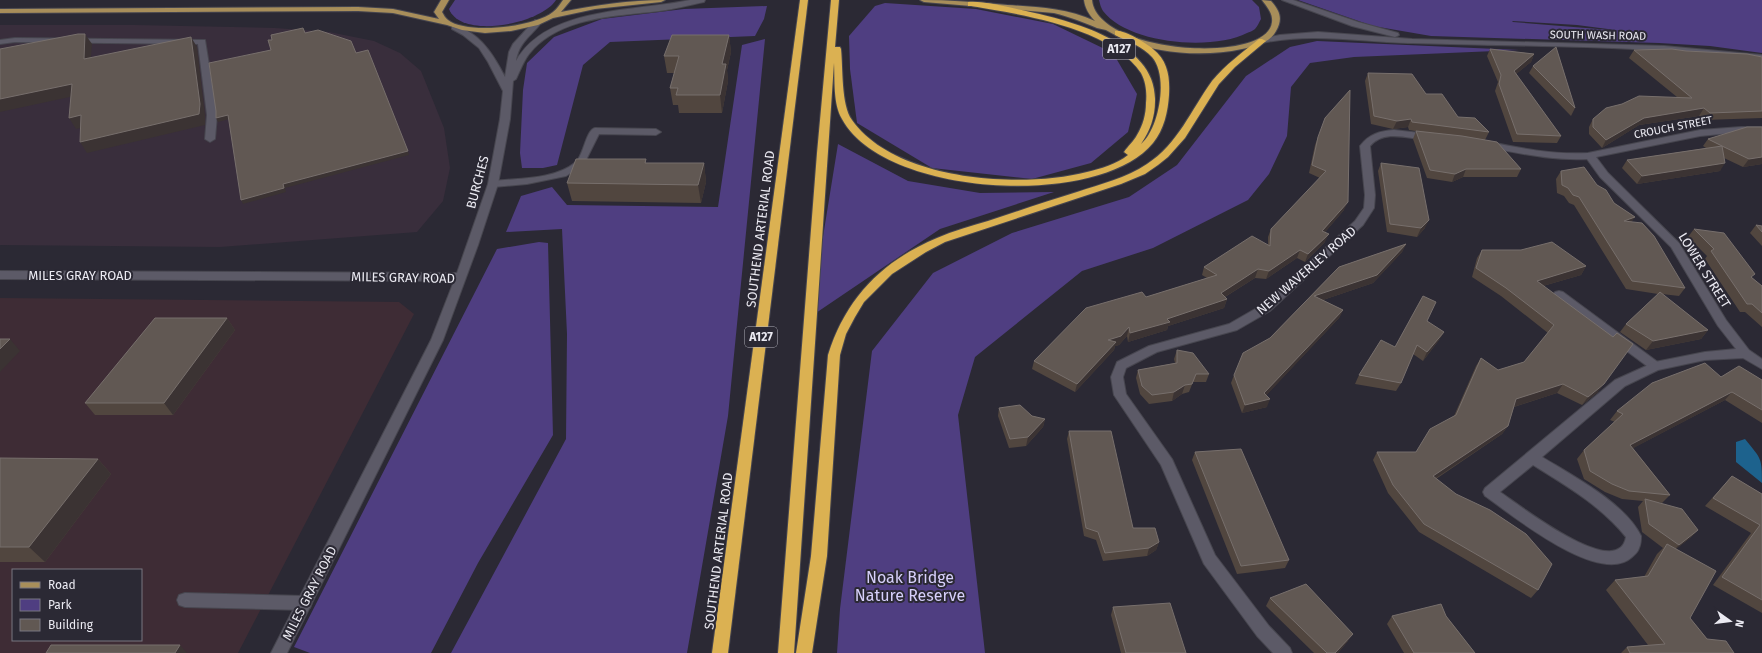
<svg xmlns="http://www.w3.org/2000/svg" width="1762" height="653" viewBox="0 0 1762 653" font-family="'Fira Sans',sans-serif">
	<rect width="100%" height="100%" fill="#2b2934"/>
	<path fill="#392e3c" d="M0,25H135L275,28L329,32L374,41L400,53L421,71L444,128L450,168L443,201L417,232L220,247L0,245Z"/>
	<path fill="#3e2c35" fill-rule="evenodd" d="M0,298L399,302L414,314L238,653H0ZM13,570H141V640H13Z"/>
	<g fill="#4f3e81" fill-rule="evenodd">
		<path d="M455,0H556C541,24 461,40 449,9Z"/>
		<path d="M1099,0H1252L1259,7L1261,19C1259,22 1258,26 1255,29C1253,31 1249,32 1247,33C1212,51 1128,44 1103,11C1101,8 1100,4 1099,0Z"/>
		<path d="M1298,0H1762V53L1710,46L1659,43L1431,36L1373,26ZM1512,21L1577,25L1623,31L1513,22Z"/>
		<path d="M885,3L976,9L1053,24L1113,53L1137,94L1128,132L1091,163L1032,179L932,168L857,123L850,69L849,36L875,6Z"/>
		<path d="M767,6L764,19L755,36L610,42L583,65L557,165L543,168H522L520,153L523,90L527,63L554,37L602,19L684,9Z"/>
		<path d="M765,39L728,416L687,653H451L566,439L567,334L562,229L506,232L521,196L552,187L567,205L718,207L742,45Z"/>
		<path d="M1317,41L1519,50L1354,57L1310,63L1291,87L1287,136L1269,174L1248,200L1153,248L1082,271L975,357L958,415L985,653H837L840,609L872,351L933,273L1012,233L1129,197L1177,165L1246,76L1290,47Z"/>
		<path d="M838,144L908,181L980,193L1054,192L940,229L810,317Z"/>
		<path d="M539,242L548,243L553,435L478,563L431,653H310L294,647L497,249Z"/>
	</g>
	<path fill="#1d628d" d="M1745,439C1761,459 1762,457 1762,483L1736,462V442Z"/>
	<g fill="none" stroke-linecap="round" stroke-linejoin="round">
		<defs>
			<g id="lane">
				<path d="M15,38L205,40L217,115L215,139L210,142L205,139L207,115L198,44L15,42L0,44V40Z"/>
				<path d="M595,128L656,129L661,132L656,135L599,134L584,164L566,176L527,184L493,187L488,184L493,181C520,178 554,180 576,162C584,154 586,130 595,128Z"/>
				<path d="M1559,291L1563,292L1659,363L1661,366L1659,369L1655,370L1651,369L1555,298L1553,295L1555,292Z"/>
				<path d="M185,593L304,596L310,598L312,603L310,608L304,610L185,607L179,605L177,600L179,595Z"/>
			</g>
			<g id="street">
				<path d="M1741,127H1762V133L1741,132L1700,136L1596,157L1608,173L1679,243L1726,320L1749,350L1762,359V369L1743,358L1705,360L1658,370L1625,386L1542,457C1573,476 1625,503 1641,536C1641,540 1641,544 1639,548C1638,552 1635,554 1632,557C1600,587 1512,515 1485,496L1483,492L1485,488L1615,380L1655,362L1705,352L1736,349L1718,326L1671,247L1600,177L1587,159C1553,161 1519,153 1485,147L1480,144L1485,141C1519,148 1553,155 1588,153L1700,130ZM1533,465C1567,486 1601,506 1626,537C1618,583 1517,503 1500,492Z"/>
				<path d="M1394,130L1429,134L1434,137C1424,147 1389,124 1370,146L1375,195L1374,208L1363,225L1270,311L1237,330L1157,352L1126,368L1123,377L1126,394L1172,459L1215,555L1269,626L1290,648L1292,653H1273L1257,636L1204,564L1161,465L1114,395L1111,377L1117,362L1149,346L1229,324L1262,305L1355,221L1364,208L1365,195L1360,146C1369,134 1380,131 1394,130Z"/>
			</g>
			<g id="secondary">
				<path d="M690,0H705L704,2C689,5 674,9 659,11C615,16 558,17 529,54C523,62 520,71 516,79L513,81L510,119L498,184L478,245L443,340L287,653H271L431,340L454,281L0,279V271L457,273L488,184L500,119L503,91L488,62L479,48L463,35L452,29V25C457,24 460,26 464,29C484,39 495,58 505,77L509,52L513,44L535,20H538L542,22C531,36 519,42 516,61C547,6 636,12 690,0Z"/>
				<path d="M1282,0H1293L1358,22L1398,33L1399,35L1395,37L1352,26Z"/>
				<path d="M1318,32L1412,39L1664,46L1762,55V61C1646,44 1529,47 1412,43C1361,42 1312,32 1262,43L1258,41L1259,39L1280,35Z"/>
			</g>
			<g id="primary">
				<path d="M441,0H449L442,12C444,15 445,18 448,20C467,35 535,27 553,12C557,9 560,4 563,0H571L561,12C596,5 629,0 665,0L661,2L595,9L553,18L538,25L511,31L485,33L462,30L447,25L393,13L358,11L0,13V9L358,7L393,9L439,19L434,12Z"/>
				<path d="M920,0C949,0 978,2 1007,5C1037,7 1066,8 1095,21C1089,15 1085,8 1084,0H1092C1097,54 1268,65 1272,22C1273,13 1267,7 1262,0L1271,1C1280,11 1283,19 1276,31C1270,43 1254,47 1242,49C1205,57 1160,54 1125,40C1118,37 1112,33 1106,30C1103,29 1100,29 1097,28C1083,22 1070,17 1054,13L924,2Z"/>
			</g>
			<g id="highway">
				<path d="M800,0H808L728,653H712Z"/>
				<path d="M831,0H839L835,47H840L841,49C843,68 841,105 852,120C895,181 1021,189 1087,172C1100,169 1117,164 1128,155L1124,152C1128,146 1134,141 1137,135C1143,125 1146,114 1146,103C1147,93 1146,82 1141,73C1112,28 1020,14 971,6H968V2C980,0 1013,8 1026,11C1071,21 1157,42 1155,101C1155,117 1150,131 1141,144C1159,129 1169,76 1152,57C1143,47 1128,41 1115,35V31C1123,29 1146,43 1153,49C1168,61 1170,77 1169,95C1168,111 1164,130 1153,143C1099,209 884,197 842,119C833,104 835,81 834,63L794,653H778L817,153Z"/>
				<path d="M1259,39H1262L1266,41L1235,67L1219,84L1185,138L1168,157L1158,165L1145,174L1121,184L945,242L926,252L892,274L864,302L855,317L846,334L840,355L827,556L812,653H796L811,556L828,355C846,298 882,261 937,238C953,231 971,226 988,221C1018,211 1048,201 1077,192C1101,184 1126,178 1147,164C1178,144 1191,110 1212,81C1225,65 1243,52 1259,39Z"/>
			</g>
		</defs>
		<use href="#lane" stroke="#47464f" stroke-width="2"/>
		<use href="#street" stroke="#47464f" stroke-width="2"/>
		<use href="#secondary" stroke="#47464f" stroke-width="2"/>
		<use href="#primary" stroke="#47464f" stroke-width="2"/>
		<use href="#highway" stroke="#47464f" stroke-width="2"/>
		<use href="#lane" fill="#5c5a67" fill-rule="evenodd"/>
		<use href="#street" fill="#5c5a67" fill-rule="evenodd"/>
		<use href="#secondary" fill="#5c5a67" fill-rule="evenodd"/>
		<use href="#primary" fill="#a88e5a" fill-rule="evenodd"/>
		<use href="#highway" fill="#dbb152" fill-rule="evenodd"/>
	</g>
	<g fill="#51463f">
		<path d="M729,35L731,52L727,70L728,81L722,113H679L678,105H673L670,88L674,73H667L664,56Z"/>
		<path d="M1490,49L1534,54L1531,62L1516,74L1561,136L1557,143L1513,142L1495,91L1498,82L1487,56Z"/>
		<path d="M1634,50L1686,51L1762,57V118L1705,120L1699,116L1639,125L1602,148L1589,134V127L1593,119L1677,97L1629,58Z"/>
		<path d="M1533,66L1575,108L1571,116L1529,73Z"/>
		<path d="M1368,73L1426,94L1458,117L1489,132L1485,140L1521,169L1517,177H1463L1452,182L1427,178L1413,139L1416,131L1427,133L1409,130L1408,127L1393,129L1371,124L1365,81Z"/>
		<path d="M1762,127V164L1743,167L1724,158L1720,171L1637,184L1622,168L1627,160L1706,148L1703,146L1708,139Z"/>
		<path d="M1318,137L1344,210L1325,232V242L1305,262L1297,258L1266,279L1255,278L1225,297L1227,299L1224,308L1168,326L1167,330L1128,342L1127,336L1119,345L1115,346L1114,350L1075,392L1032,369L1034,361L1146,297L1207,278L1202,275L1204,267L1268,245V237L1271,229L1320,178L1309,173L1315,145Z"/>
		<path d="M646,159V163H704L706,182L701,203L572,201L567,183Z"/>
		<path d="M1381,163L1425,228L1417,237L1387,232L1378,171Z"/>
		<path d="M1561,171L1597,185L1614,203L1635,217L1631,222L1685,288L1679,296L1662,294L1708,330L1701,339L1646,350L1620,332L1626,324L1658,294L1626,289L1574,205L1569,203L1564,196L1557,193L1556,179Z"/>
		<path d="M1756,225L1762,226V246L1750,233Z"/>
		<path d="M1694,229L1762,286V327L1745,312H1740L1705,259L1707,256L1688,237Z"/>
		<path d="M1406,244L1402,252L1373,283L1323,300L1343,310L1339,318L1266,395L1267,407L1242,413L1231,383L1234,375L1339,267Z"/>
		<path d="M1482,250L1586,266L1581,275L1543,286L1598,392L1582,405L1557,393L1514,407L1508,426L1502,434L1436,479L1538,590L1531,598L1419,532L1388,493L1373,460L1377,452H1416L1454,416L1476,366L1481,358L1498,370L1524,362L1548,333L1501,296L1472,277L1477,258Z"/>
		<path d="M227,318L235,330L173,415H95L85,403Z"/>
		<path d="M1427,321L1444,332L1439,340L1423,361L1413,354L1401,383L1396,391L1355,384L1359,375Z"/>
		<path d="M1177,350L1209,374L1206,382H1193L1189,392L1182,394L1172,401L1149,404L1140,394L1136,378L1138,370L1175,363L1174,359Z"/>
		<path d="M1721,377L1762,380V423L1725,400L1633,448L1670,495L1662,503L1657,502L1698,530L1690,538L1676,549L1690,618L1707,639L1734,653H1621L1627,647L1648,645L1606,590L1615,580L1644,577L1657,554L1663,548L1642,532L1638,507L1643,501L1622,499L1605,492L1584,479L1577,459L1584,450L1615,422L1610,420L1617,411Z"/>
		<path d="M999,408L1045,419L1043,427L1026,446L1009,448L998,416Z"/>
		<path d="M1069,431L1133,528L1159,542L1156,550L1147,556L1103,561L1096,540L1084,536L1067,439Z"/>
		<path d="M1195,452L1289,560L1285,568L1237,574L1192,460Z"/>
		<path d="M0,458L98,459L111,474L45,562H0Z"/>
		<path d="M1732,476L1762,494V613L1713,585L1751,533L1705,506Z"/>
		<path d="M1270,598L1348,641L1338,653H1314L1266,606Z"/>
		<path d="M1113,607L1186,653H1121L1111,615Z"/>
		<path d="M1392,616H1446L1475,653H1404L1387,624Z"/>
	</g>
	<g fill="#3b3333">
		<path d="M85,34L92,44L90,69L84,59Z"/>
		<path d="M729,35L731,52L727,70L728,81L722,113L720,95L722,64Z"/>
		<path d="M191,37L197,47L205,115V125L87,153L80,142Z"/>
		<path d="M1534,54L1531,62L1511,78L1514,71Z"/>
		<path d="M72,84L79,95L0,112V99Z"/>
		<path d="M1704,108L1699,116L1639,125L1602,148L1606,140L1644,118Z"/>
		<path d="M81,115L89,126L76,129L69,118Z"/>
		<path d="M228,115L230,119L218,122L216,118Z"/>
		<path d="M1411,119L1408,127L1393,129L1397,121Z"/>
		<path d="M408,151L409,155L285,188L286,192L243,204L241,200L283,184Z"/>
		<path d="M1762,157V164L1743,167L1749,159Z"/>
		<path d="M704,163L706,182L701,203L698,185Z"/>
		<path d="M1725,163L1720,171L1637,184L1642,176Z"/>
		<path d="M1466,169L1463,177L1452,182L1455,174Z"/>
		<path d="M1348,202L1344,210L1319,239L1322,231Z"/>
		<path d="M1635,217L1629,225L1624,221Z"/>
		<path d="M1429,220L1425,228L1417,237L1421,228Z"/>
		<path d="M1329,234L1325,242L1305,262L1308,254Z"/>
		<path d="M1406,244L1402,252L1373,283L1311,304L1314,296Z"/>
		<path d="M1300,250L1297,258L1266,279L1269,271Z"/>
		<path d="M1586,266L1581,275L1532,289L1537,281Z"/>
		<path d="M1258,269L1255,278L1218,301L1221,293Z"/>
		<path d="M1227,299L1224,308L1168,326L1167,330L1128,342L1130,333L1167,319Z"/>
		<path d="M1343,310L1339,318L1261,401L1264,393Z"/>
		<path d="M227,318L235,330L173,415L164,403Z"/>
		<path d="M1129,327L1127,336L1119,345L1115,346L1114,350L1075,392L1077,384L1108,340Z"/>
		<path d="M1708,330L1701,339L1646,350L1653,341Z"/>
		<path d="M1444,332L1439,340L1423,361L1427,352Z"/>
		<path d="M10,339L20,351L0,372V349Z"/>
		<path d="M1563,384L1557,393L1510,408L1516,399Z"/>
		<path d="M1604,384L1598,392L1582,405L1588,397Z"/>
		<path d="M1185,385L1182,394L1172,401L1174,392Z"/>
		<path d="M1732,392L1725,400L1624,453L1630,445Z"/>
		<path d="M1270,399L1267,407L1242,413L1245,405Z"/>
		<path d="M1045,419L1043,427L1026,446L1028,437Z"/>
		<path d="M1508,426L1502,434L1427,484L1433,476Z"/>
		<path d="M98,459L111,474L45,562L29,547Z"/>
		<path d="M1698,530L1690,538L1671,553L1679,545Z"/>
		<path d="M1159,542L1156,550L1147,556L1149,548Z"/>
		<path d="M1353,634L1348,641L1338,653H1335Z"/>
		<path d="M180,645L187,653H175Z"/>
	</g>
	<g fill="#615853" stroke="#776f6c">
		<path d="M303,28L305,33L318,30L351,41L356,53L368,50L408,151L283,184L284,188L241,200L228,115L216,118V111L209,63L271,50L268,40H272L271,35Z"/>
		<path d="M78,34H85L84,59L191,37L200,104L199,114L80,142L81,115L69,118L72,84L0,99V49Z"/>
		<path d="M672,35H729L722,64H726L720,95H676L678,88H670L679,56H664Z"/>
		<path d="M1556,47L1575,108L1533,66Z"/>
		<path d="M1490,49L1534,54L1514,71L1561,136L1517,134L1499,84L1501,75Z"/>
		<path d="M1672,49L1686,51L1747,54L1762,57V111L1710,113L1704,108L1644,118L1606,140L1593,127V119L1606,108L1622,104L1639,96L1692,98L1634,50Z"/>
		<path d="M1368,73L1412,74L1426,94H1442L1458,117L1475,118L1489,132L1412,122L1411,119L1397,121L1374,116Z"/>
		<path d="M1350,90L1348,202L1322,231L1329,234L1308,254L1300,250L1269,271L1258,269L1221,293L1227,299L1167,319L1170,322L1130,333L1129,327L1121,336L1108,340L1116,342L1077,384L1034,361L1086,308L1142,292L1146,297L1217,275L1204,267L1252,236L1270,246L1271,229L1326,171L1312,165L1318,137L1325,118Z"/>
		<path d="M1747,127H1762V157L1749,159L1722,146L1725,163L1642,176L1627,160L1722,146L1708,139Z"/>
		<path d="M1416,131L1462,136L1497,142L1521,169H1466L1455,174L1430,170Z"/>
		<path d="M576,159H646L645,163H704L698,185L567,183Z"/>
		<path d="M1381,163L1419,168L1429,220L1421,228L1390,224Z"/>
		<path d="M1584,167L1597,185L1606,190L1614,203L1635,217L1624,221L1642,223L1654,236L1685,288L1632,281L1579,197L1573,195L1568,188L1562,185L1561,171Z"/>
		<path d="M1756,225L1762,226V232Z"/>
		<path d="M1694,229L1724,233L1755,274L1751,277L1762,286V313L1752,304H1747L1711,251L1714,249Z"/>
		<path d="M1552,242L1586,266L1537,281L1613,337L1617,333L1633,344L1604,384L1588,397L1563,384L1516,399L1508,426L1433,476L1456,494L1490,510L1526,534L1552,564L1538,590L1424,524L1393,485L1377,452H1416L1430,429L1456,415L1481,358L1498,370L1524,362L1554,325L1506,288L1476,268L1482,250H1521Z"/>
		<path d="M1406,244L1377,275L1314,296L1343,310L1264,393L1270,399L1245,405L1234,375L1243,353L1270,338L1339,267Z"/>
		<path d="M1660,292L1708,330L1653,341L1626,324Z"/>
		<path d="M1423,296L1436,302L1427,321L1444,332L1427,352L1417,345L1401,383L1359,375L1381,340L1395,347Z"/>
		<path d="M155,318H227L164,403H85Z"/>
		<path d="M0,339H10L0,349Z"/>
		<path d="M1177,350L1193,353L1209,374H1196L1192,384L1185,385L1174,392L1152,395L1142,386L1138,370L1177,363Z"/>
		<path d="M1705,363L1721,377L1739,366L1762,380V410L1732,392L1630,445L1670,495L1629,491L1612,484L1590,471L1584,450L1623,414L1617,411L1652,383Z"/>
		<path d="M1020,405L1032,416L1045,419L1028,437L1010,439L999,408Z"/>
		<path d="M1069,431H1111L1133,528H1155L1159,542L1149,548L1105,553L1098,532L1086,528Z"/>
		<path d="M1241,449L1289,560L1241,566L1195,452Z"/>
		<path d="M0,458L98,459L29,547H0Z"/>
		<path d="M1732,476L1762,494V600L1722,577L1760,525L1713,498Z"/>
		<path d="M1645,499L1682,509L1698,530L1679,545L1649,524Z"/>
		<path d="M1667,544L1716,571L1690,618L1707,639L1726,641L1734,653H1630L1627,647L1665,644L1615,580L1648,576Z"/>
		<path d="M1306,584L1353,634L1335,653H1327L1270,598Z"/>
		<path d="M1170,603L1186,653H1126L1113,607Z"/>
		<path d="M1441,604L1446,616L1475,653H1414L1392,616Z"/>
		<path d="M51,645H180L175,653H46Z"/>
	</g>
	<g text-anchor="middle" stroke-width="4" stroke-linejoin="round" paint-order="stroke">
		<g font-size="11" fill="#ebeaf2" stroke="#2b2934">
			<text transform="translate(1598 35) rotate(1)" y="4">SOUTH WASH ROAD</text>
			<text transform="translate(1673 127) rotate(-11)" y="4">CROUCH STREET</text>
		</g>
		<g fill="#2b2934" stroke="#b1b0b9" stroke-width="1">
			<rect x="1103" y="39" width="32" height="20" rx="3"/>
			<rect x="745" y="327" width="32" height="20" rx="3"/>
		</g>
		<g font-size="12" font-weight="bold" fill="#ebeaf2">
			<text x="1119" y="53">A127</text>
			<text x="761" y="341">A127</text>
		</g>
		<g font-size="13" fill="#ebeaf2" stroke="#2b2934">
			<text transform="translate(477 182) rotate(-75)" y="5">BURCHES</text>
			<text transform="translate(760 229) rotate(-83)" y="5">SOUTHEND ARTERIAL ROAD</text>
			<text transform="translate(1306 270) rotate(-41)" y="5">NEW WAVERLEY ROAD</text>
			<text transform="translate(1705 270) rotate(58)" y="5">LOWER STREET</text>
			<text x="80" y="280">MILES GRAY ROAD</text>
			<text transform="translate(403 277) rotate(1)" y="5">MILES GRAY ROAD</text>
			<text transform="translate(718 551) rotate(-83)" y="5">SOUTHEND ARTERIAL ROAD</text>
			<text transform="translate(309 593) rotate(-63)" y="5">MILES GRAY ROAD</text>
		</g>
		<g font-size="16" fill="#d7d0fb" stroke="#2b2934">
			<text x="910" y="583">Noak Bridge<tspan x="910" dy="18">Nature Reserve</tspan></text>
		</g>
	</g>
	<rect x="12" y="569" width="130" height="72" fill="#2b2934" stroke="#787680"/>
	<rect x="20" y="582" width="20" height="6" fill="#a88e5a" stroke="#787680"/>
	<text x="48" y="589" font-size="12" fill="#ebeaf2">Road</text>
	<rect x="20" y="599" width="20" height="12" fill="#4f3e81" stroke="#787680"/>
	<text x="48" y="609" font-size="12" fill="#ebeaf2">Park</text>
	<rect x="20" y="619" width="20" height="12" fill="#615853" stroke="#787680"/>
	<text x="48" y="629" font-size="12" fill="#ebeaf2">Building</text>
	<g transform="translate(1730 621) rotate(104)" stroke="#2b2934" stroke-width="3" paint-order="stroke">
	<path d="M0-3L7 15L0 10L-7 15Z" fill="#ebeaf2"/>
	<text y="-6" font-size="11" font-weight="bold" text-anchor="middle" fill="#ebeaf2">N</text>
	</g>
</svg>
